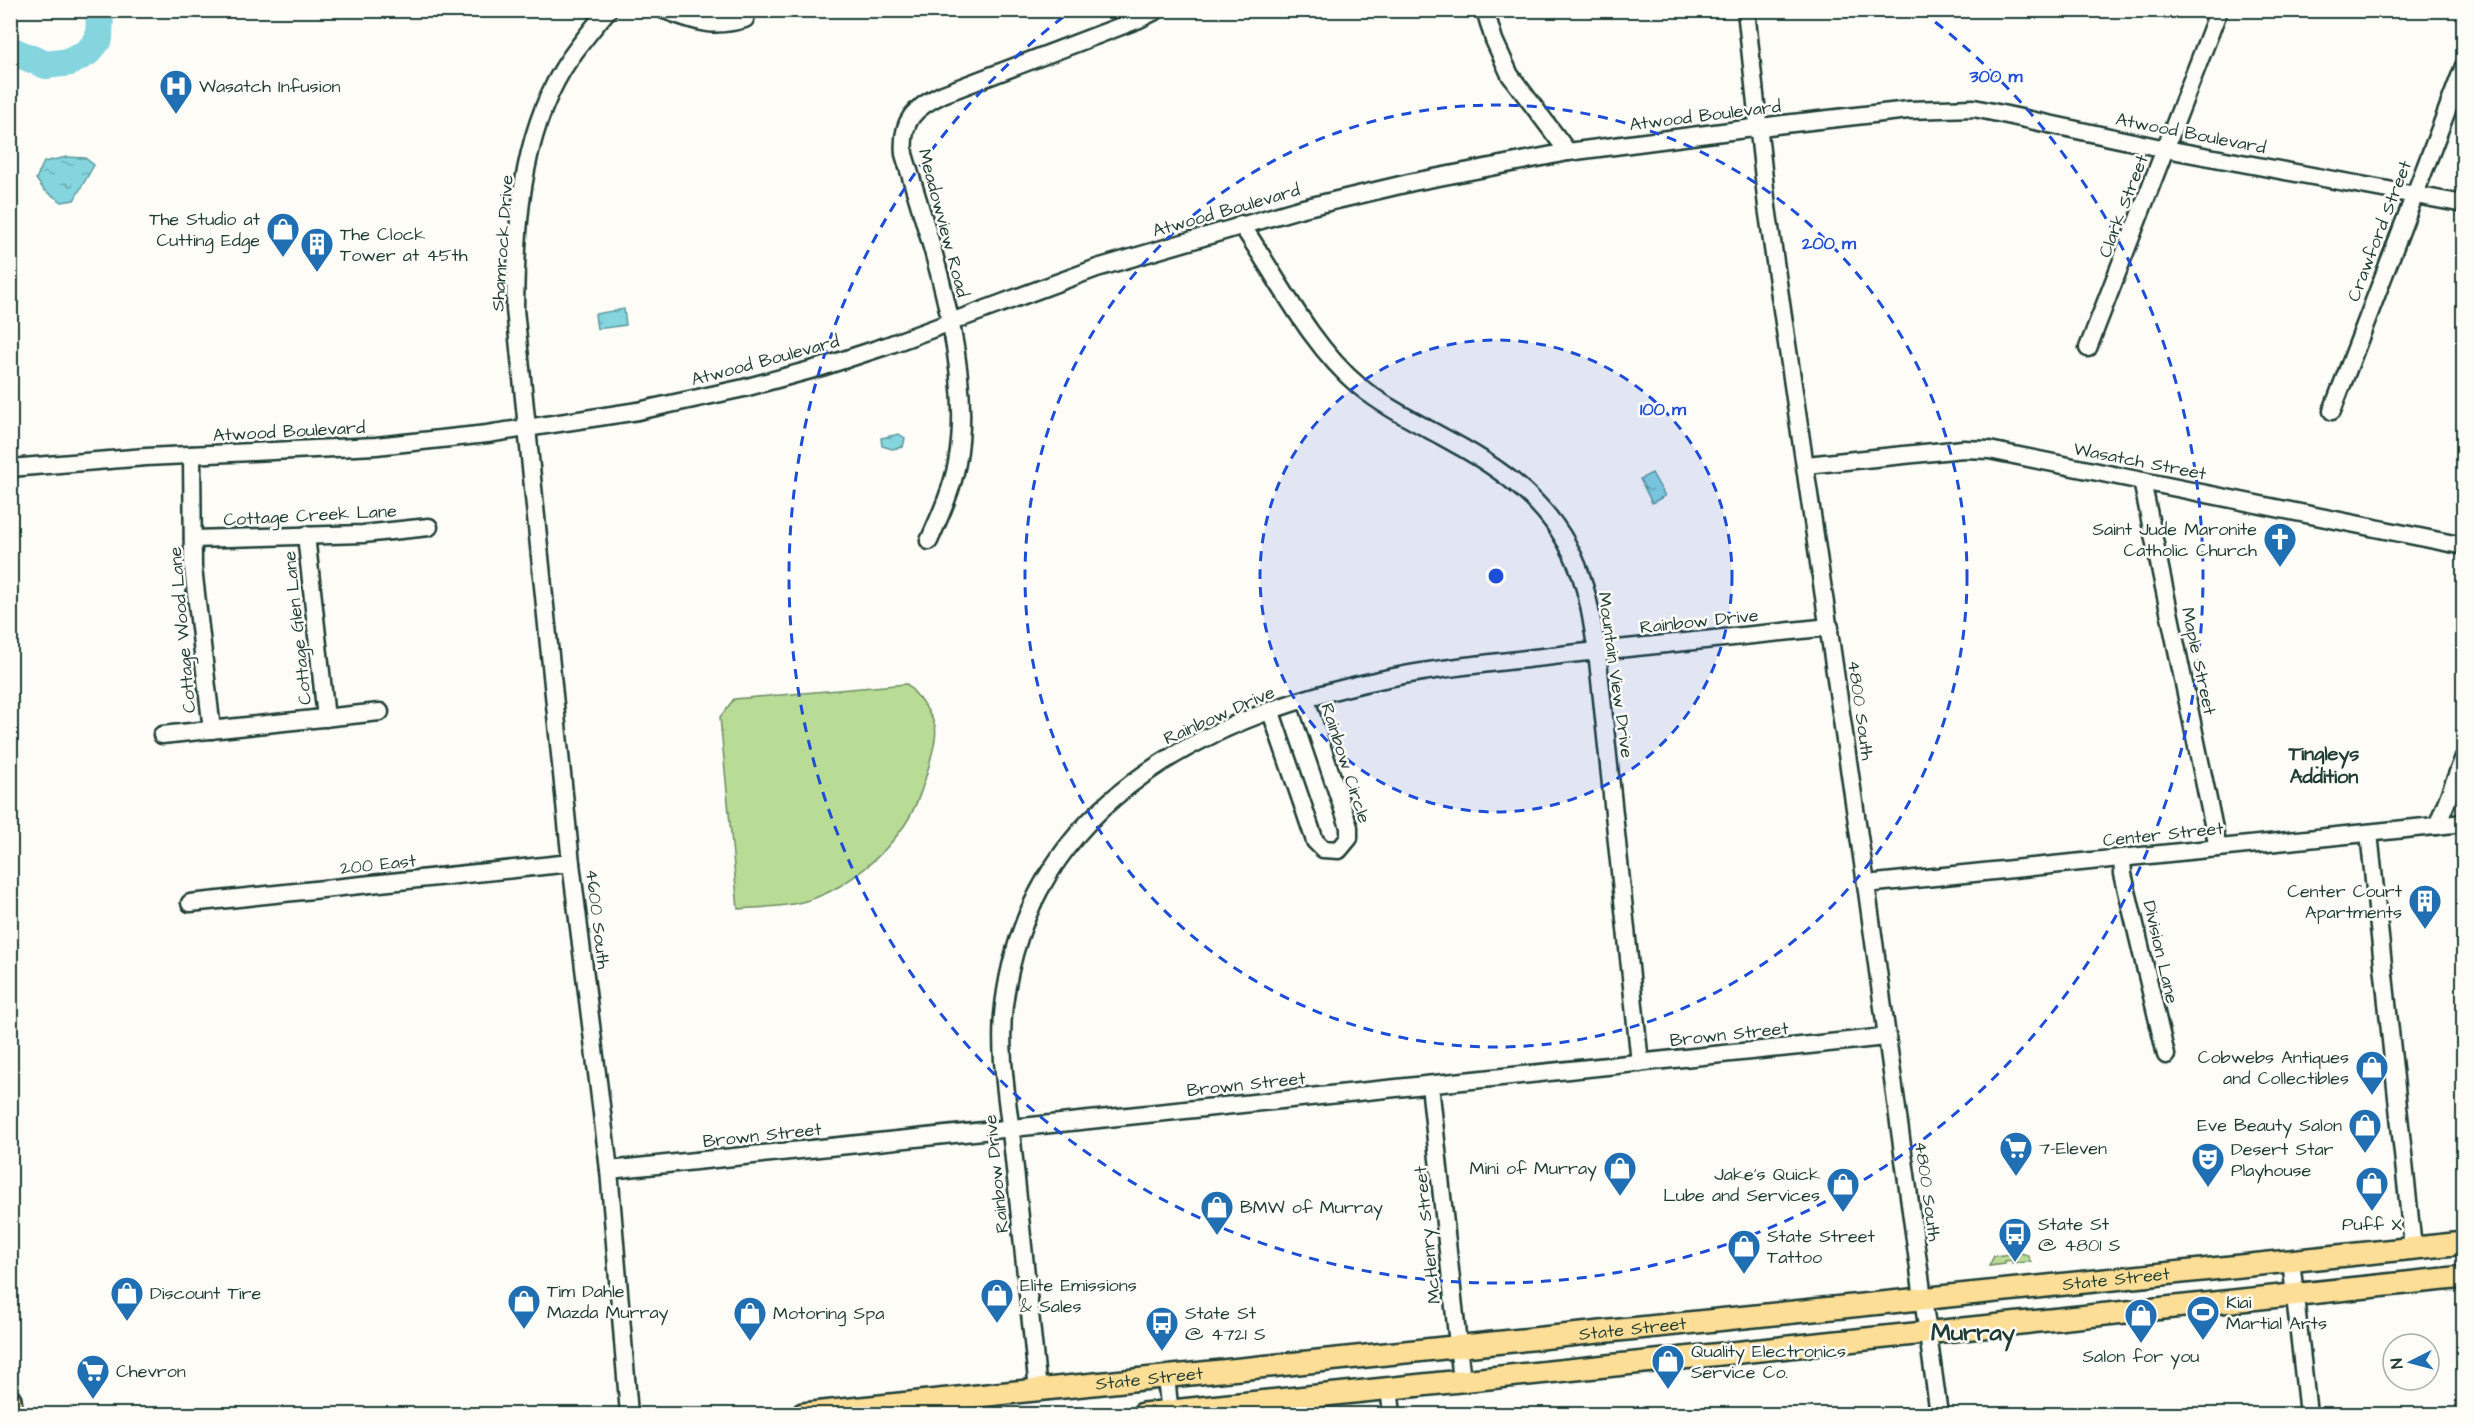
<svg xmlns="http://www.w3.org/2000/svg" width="2474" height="1425" viewBox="0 0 2474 1425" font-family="'Architects Daughter',sans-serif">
	<defs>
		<pattern id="water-ripples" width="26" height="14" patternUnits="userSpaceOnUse" patternTransform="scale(1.5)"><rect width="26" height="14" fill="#84d5de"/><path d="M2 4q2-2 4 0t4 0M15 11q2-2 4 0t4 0" fill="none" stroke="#6baeb5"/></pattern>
	</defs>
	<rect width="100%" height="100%" fill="#fdfcf7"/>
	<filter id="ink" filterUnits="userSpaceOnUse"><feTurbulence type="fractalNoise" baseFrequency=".0167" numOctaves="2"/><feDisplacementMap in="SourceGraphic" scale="12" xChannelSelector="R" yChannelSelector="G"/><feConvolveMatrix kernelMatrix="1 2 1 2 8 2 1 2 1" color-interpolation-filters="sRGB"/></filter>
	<g filter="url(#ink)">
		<g fill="#b8db95" stroke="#6c8c64" stroke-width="1.5">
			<path d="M907,684C918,696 930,710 935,726C938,736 932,752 930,762C924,784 917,807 904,826C883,856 850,885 815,898C791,907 764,907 738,909L720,717L734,699Z"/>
			<path d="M2021,1253L2027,1255L2031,1262L2012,1263L2011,1260L2005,1261V1264L1989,1266L1994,1256Z"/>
		</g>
		<g fill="url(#water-ripples)" stroke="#5c989a" stroke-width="1.5">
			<path d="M67,157L85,158L94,165L74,200L62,202L44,190L36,179L44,162Z"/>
			<path d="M624,309L626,325L597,329L595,314Z"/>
			<path d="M899,434L905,438L903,447L892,449L882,446L881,438Z"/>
			<path d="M1652,473L1665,496L1652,503L1640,479Z"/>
		</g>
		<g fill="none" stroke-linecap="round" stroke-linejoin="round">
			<path stroke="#84d5de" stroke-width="28" d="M10,50L46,65L70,62L88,52L99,39L100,10"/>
			<defs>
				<g id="minor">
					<path d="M608,10C592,29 576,48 563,69C520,140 516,229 515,309L571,863L609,1170L629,1414"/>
					<path d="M664,10C696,21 710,29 745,19"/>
					<path d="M1485,10L1494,40L1510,75L1568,152"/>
					<path d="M1746,10L1767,207L1866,884L1939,1414"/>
					<path d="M1241,224C1277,277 1310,345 1359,386C1387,409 1420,424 1452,442C1515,476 1566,517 1585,589C1591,609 1593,631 1597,651L1640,1063"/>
					<path d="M2088,348L2219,10"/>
					<path d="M2332,411L2464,66"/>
					<path d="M192,455L193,568L212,730"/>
					<path d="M1806,465L1963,449L1989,450L2464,546"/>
					<path d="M10,468L146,457L376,446L487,434L638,411L744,388L825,366L886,346L1097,268L1299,209L1413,182L1568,152L1784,124L1909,110L1974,108L2166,149L2464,204"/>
					<path d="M2142,481L2218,848"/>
					<path d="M306,535L326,718"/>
					<path d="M193,539L363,534L429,527"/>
					<path d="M929,541C940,516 952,490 957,463C975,369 931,245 904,154C901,120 914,108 943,94L1137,20L1157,10"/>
					<path d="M1271,712L1315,841L1323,849L1339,850L1349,838V827L1306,700"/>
					<path d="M162,735L380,712"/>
					<path d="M2437,826L2464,757"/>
					<path d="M2369,833L2413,1248"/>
					<path d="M2122,858L2123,874L2166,1055"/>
					<path d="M1866,884L2464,823"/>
					<path d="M190,903L571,863"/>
					<path d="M1430,1085L1462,1381"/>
					<path d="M609,1170L1886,1037"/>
					<path d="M2291,1260L2308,1414"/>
					<path d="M1166,1377L1170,1414"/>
					<path d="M1389,1388L1392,1414"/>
					<path d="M1038,1390C1030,1310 1022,1230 1013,1150C1008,1102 998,1053 1004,1005C1030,795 1218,710 1404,675C1458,665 1514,661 1569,654C1655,645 1743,636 1830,627"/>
				</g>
				<g id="major">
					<path d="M10,1400L12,1414"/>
					<path id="s1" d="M803,1414L2464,1243"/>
					<path d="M1143,1414L2464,1277"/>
				</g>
			</defs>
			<use href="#minor" stroke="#1f3d34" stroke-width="21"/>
			<use href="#major" stroke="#1f3d34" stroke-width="26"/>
			<use href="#minor" stroke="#fdfcf7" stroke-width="16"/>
			<use href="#major" stroke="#fdde96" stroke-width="21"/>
		</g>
	</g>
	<circle cx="1496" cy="576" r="236" fill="#1d4ed8" fill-opacity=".12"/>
	<g fill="none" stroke="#1d4ed8" stroke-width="3" stroke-dasharray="10 8">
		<circle cx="1496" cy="576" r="236"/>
		<circle cx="1496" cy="576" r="471"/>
		<path d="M1921 11A707 707 0 1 1 1071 11"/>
	</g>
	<defs>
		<symbol id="hospital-pin" viewBox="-11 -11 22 30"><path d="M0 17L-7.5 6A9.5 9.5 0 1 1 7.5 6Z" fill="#1f6fb2" stroke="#fdfcf7"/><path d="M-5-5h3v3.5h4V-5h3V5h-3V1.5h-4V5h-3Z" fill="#fff"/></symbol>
		<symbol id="shop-pin" viewBox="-11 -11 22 30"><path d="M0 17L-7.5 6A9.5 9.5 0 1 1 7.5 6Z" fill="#1f6fb2" stroke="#fdfcf7"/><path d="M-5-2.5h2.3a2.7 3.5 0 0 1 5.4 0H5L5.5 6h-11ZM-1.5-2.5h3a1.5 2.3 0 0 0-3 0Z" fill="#fff"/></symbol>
		<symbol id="building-pin" viewBox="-11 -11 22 30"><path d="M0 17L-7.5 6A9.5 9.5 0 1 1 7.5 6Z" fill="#1f6fb2" stroke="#fdfcf7"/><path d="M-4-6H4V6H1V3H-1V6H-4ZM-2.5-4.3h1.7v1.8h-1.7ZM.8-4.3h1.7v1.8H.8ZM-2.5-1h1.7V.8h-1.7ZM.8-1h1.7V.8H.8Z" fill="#fff"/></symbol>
		<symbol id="church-pin" viewBox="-11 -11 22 30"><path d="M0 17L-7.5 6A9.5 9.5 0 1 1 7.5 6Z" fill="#1f6fb2" stroke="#fdfcf7"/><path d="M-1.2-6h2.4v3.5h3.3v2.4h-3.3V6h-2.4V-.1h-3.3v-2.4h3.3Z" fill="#fff"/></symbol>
		<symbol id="supermarket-pin" viewBox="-11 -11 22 30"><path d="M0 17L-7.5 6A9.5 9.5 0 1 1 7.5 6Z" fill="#1f6fb2" stroke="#fdfcf7"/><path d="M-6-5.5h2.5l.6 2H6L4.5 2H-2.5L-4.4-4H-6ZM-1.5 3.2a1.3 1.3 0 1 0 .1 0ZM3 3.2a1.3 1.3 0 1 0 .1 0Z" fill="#fff"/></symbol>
		<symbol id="theatre-pin" viewBox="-11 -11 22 30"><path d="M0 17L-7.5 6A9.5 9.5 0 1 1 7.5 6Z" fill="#1f6fb2" stroke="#fdfcf7"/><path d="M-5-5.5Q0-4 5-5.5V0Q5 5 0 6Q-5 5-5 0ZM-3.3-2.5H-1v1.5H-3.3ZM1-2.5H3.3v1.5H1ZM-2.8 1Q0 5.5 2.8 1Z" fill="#fff"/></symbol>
		<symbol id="bus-pin" viewBox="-11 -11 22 30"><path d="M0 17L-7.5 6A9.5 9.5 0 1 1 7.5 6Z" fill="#1f6fb2" stroke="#fdfcf7"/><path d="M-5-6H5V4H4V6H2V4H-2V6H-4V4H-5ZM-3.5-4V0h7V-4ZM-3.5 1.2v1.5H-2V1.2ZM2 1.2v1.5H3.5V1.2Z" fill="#fff"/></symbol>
		<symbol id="stadium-pin" viewBox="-11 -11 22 30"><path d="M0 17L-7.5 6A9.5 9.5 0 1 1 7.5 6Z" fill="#1f6fb2" stroke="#fdfcf7"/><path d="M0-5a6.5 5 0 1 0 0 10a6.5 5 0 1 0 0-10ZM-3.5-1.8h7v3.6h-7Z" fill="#fff"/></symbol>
	</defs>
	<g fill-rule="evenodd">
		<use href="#hospital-pin" x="157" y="67" width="38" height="52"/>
		<use href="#shop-pin" x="264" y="210" width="38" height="52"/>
		<use href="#building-pin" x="298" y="225" width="38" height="52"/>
		<use href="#church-pin" x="2261" y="520" width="38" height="52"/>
		<use href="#building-pin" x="2406" y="882" width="38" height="52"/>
		<use href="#shop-pin" x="2353" y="1048" width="38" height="52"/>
		<use href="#shop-pin" x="2346" y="1106" width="38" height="52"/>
		<use href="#supermarket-pin" x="1997" y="1129" width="38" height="52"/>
		<use href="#theatre-pin" x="2189" y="1140" width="38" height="52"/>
		<use href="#shop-pin" x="1601" y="1149" width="38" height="52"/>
		<use href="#shop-pin" x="2353" y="1164" width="38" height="52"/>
		<use href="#shop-pin" x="1824" y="1165" width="38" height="52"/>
		<use href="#shop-pin" x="1198" y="1188" width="38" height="52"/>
		<use href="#bus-pin" x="1996" y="1215" width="38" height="52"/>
		<use href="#shop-pin" x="1725" y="1227" width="38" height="52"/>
		<use href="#shop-pin" x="108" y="1274" width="38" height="52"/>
		<use href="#shop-pin" x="978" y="1276" width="38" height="52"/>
		<use href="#shop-pin" x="505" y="1282" width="38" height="52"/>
		<use href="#stadium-pin" x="2184" y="1293" width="38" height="52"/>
		<use href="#shop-pin" x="731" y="1294" width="38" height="52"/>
		<use href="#shop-pin" x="2122" y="1296" width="38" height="52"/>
		<use href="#bus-pin" x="1143" y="1304" width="38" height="52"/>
		<use href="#shop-pin" x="1649" y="1342" width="38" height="52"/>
		<use href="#supermarket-pin" x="74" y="1352" width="38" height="52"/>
	</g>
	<g text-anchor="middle" stroke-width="5" stroke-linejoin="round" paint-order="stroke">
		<g font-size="18" fill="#1f3d34" stroke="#fdfcf7" text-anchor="start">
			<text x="199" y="92">Wasatch Infusion</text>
			<text x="260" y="225" text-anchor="end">The Studio at<tspan x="260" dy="21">Cutting Edge</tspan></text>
			<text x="340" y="240">The Clock<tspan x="340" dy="21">Tower at 45th</tspan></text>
			<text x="2257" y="535" text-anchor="end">Saint Jude Maronite<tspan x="2257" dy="21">Catholic Church</tspan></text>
			<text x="2402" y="897" text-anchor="end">Center Court<tspan x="2402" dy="21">Apartments</tspan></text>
			<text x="2349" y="1063" text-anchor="end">Cobwebs Antiques<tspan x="2349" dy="21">and Collectibles</tspan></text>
			<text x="2342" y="1131" text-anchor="end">Eve Beauty Salon</text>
			<text x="2039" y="1154">7-Eleven</text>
			<text x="2231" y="1155">Desert Star<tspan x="2231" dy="21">Playhouse</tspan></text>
			<text x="1597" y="1174" text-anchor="end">Mini of Murray</text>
			<text x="1820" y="1180" text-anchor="end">Jake's Quick<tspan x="1820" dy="21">Lube and Services</tspan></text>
			<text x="1240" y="1213">BMW of Murray</text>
			<text x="2038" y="1230">State St<tspan x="2038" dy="21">@ 4801 S</tspan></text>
			<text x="2372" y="1230" text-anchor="middle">Puff X</text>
			<text x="1767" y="1242">State Street<tspan x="1767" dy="21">Tattoo</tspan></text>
			<text x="1020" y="1291">Elite Emissions<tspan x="1020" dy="21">&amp; Sales</tspan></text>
			<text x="547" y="1297">Tim Dahle<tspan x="547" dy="21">Mazda Murray</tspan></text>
			<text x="150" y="1299">Discount Tire</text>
			<text x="2226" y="1308">Kiai<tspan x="2226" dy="21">Martial Arts</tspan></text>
			<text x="773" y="1319">Motoring Spa</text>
			<text x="1185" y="1319">State St<tspan x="1185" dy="21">@ 4721 S</tspan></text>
			<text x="1691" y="1357">Quality Electronics<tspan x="1691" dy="21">Service Co.</tspan></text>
			<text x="2141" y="1362" text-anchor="middle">Salon for you</text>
			<text x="116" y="1377">Chevron</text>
		</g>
		<g font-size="18" fill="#1f3d34" stroke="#fdfcf7">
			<text transform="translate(1705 115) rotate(-7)" y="6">Atwood Boulevard</text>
			<text transform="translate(2191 133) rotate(11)" y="6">Atwood Boulevard</text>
			<text transform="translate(2123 206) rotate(-69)" y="6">Clark Street</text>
			<text transform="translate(1226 210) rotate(-16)" y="6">Atwood Boulevard</text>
			<text transform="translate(944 223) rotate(75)" y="6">Meadowview Road</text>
			<text transform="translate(2379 231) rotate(-69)" y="6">Crawford Street</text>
			<text transform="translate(502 243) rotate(-86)" y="6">Shamrock Drive</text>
			<text transform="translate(765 360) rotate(-15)" y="6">Atwood Boulevard</text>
			<text transform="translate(289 431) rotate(-3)" y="6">Atwood Boulevard</text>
			<text transform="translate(2140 461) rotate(11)" y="6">Wasatch Street</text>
			<text transform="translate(310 515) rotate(-3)" y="6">Cottage Creek Lane</text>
			<text transform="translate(1699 621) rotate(-6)" y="6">Rainbow Drive</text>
			<text transform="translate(297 628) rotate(-96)" y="6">Cottage Glen Lane</text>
			<text transform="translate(182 630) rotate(-95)" y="6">Cottage Wood Lane</text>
			<text transform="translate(2199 661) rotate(78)" y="6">Maple Street</text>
			<text transform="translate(1616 675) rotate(82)" y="6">Mountain View Drive</text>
			<text transform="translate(1861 710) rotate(82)" y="6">4800 South</text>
			<text transform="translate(1219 715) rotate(-24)" y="6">Rainbow Drive</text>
			<text transform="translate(1346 763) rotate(72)" y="6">Rainbow Circle</text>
			<text transform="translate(2163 834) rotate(-6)" y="6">Center Street</text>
			<text transform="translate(378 864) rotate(-6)" y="6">200 East</text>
			<text transform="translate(598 919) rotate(83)" y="6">4600 South</text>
			<text transform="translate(2161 952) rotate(77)" y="6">Division Lane</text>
			<text transform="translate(1729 1034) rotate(-6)" y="6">Brown Street</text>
			<text transform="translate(1246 1084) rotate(-6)" y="6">Brown Street</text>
			<text transform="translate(762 1135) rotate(-6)" y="6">Brown Street</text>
			<text transform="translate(996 1174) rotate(-96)" y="6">Rainbow Drive</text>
			<text transform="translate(1928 1191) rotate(82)" y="6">4800 South</text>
			<text transform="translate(1427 1235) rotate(-96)" y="6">McHenry Street</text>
			<text dy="6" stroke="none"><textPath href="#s1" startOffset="1320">State Street</textPath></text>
			<text dy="6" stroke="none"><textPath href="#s1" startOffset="834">State Street</textPath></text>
			<text dy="6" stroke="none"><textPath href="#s1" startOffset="348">State Street</textPath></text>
		</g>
		<g font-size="20" font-weight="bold" fill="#1f3d34" stroke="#fdfcf7">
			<text x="2324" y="760">Tingleys<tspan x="2324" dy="23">Addition</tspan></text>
		</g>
		<g font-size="24" font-weight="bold" fill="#1f3d34" stroke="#fdfcf7">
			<text x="1973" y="1340">Murray</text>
		</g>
	</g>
	<circle cx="1496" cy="576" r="9" fill="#1d4ed8" stroke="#fdfcf7" stroke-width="3"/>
	<g font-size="18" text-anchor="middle" font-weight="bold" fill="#1d4ed8" stroke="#fdfcf7" stroke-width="5" stroke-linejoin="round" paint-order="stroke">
		<text x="1996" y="82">300 m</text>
		<text x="1829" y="249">200 m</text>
		<text x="1663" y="415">100 m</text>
	</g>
	<rect width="2474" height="1425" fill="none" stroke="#fdfcf7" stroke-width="36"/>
	<rect x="18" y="18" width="2438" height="1389" fill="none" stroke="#1f3d34" stroke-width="2" filter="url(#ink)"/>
	<g transform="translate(2411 1362) rotate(264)"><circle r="28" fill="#fdfcf7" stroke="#a4b0a9" stroke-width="1.5"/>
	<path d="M0-4.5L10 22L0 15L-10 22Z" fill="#1f6fb2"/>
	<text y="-9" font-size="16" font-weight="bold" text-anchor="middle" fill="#1f3d34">N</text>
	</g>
</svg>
